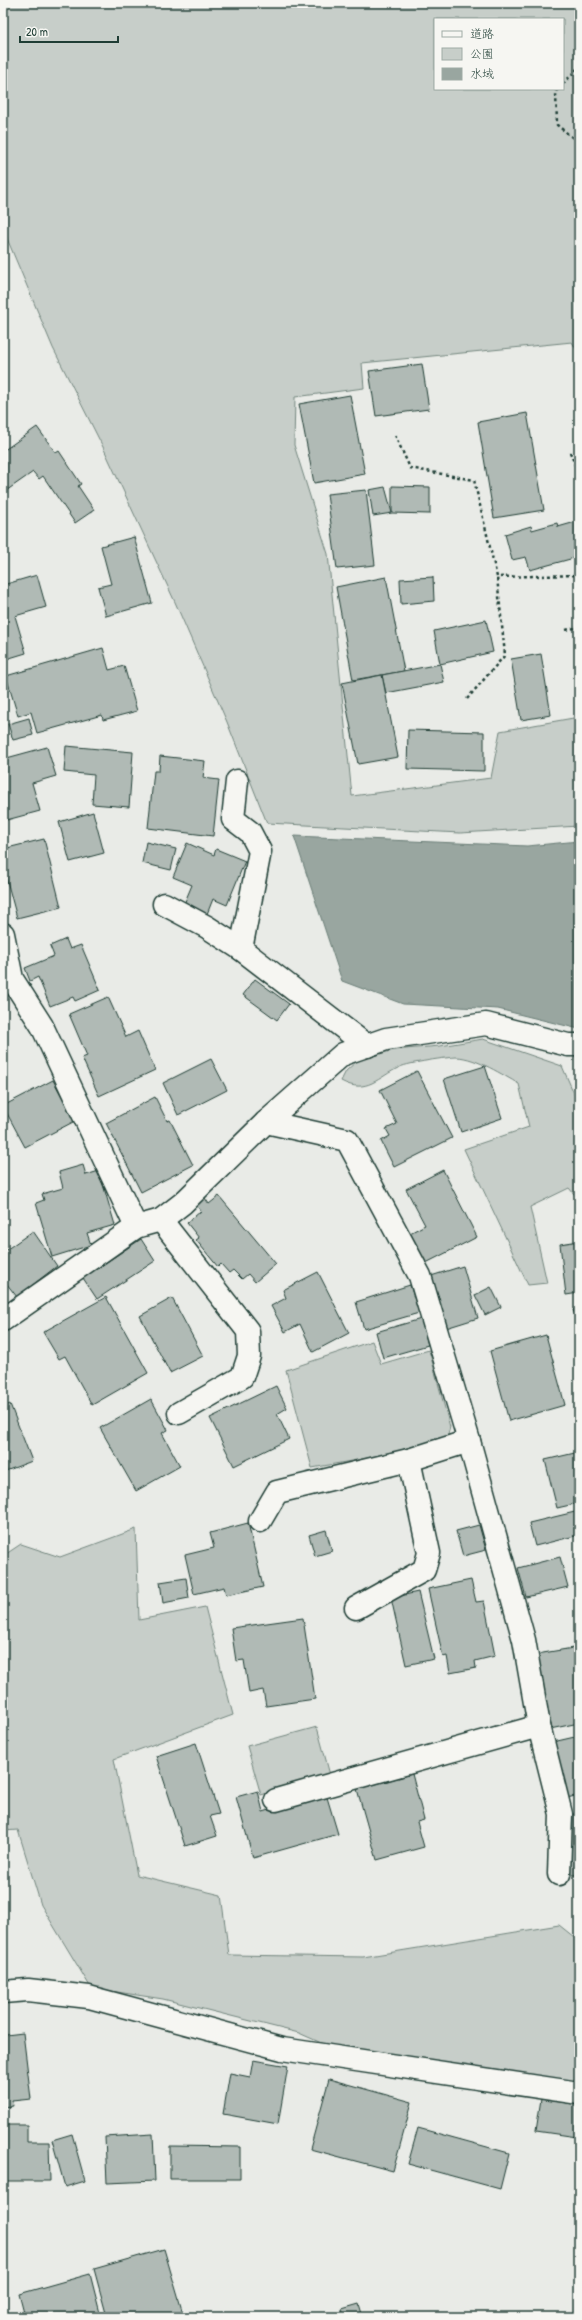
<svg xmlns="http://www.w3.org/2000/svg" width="582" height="2320" viewBox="0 0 582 2320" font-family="'Patrick Hand','Klee One',sans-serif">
	<rect width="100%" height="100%" fill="#e9ebe7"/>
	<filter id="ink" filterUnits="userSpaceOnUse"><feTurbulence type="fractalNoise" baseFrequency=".025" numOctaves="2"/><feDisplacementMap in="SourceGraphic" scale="8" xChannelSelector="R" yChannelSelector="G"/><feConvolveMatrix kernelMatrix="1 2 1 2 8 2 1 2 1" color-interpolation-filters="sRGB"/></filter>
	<g filter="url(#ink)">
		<g fill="#c7cec9" stroke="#73867e" fill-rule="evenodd">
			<path d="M3,3H579L573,11L579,12V354L572,342L362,363L364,388L295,397L294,445L328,554L352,796L491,778L500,731L579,717V826L460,833L267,823L227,722L175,602L103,447L53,348L3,229ZM435,19H563V89H435Z"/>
			<path d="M483,1039L562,1066L579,1105V1200L569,1188L530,1207L547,1283L528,1285L464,1149L529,1127L519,1084C503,1075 477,1058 457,1057C448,1057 408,1063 400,1067C378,1077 367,1095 341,1081L346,1071L358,1060L394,1050L440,1046Z"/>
			<path d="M372,1341L381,1364L429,1350L450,1427L447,1438L379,1456L312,1468L286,1370Z"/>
			<path d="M136,1529L139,1620L205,1607L233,1715L114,1759L137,1875L221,1895L229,1955L363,1957L559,1925L579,1941V2086L364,2062L299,2033L163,1999L91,1988L41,1905L18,1830L3,1831V1556L21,1544L60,1557Z"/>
			<path d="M317,1727L330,1775L261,1795L247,1746Z"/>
		</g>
		<path fill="#99a6a0" stroke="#687c75" d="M294,836L527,846L579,841V1029L498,1009L403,1004L342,981Z"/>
		<g fill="#b0bab5" stroke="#1f3d34">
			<path d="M422,364L429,409L376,416L369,371Z"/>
			<path d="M350,395L365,474L314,483L299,404Z"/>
			<path d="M527,413L544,510L494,518L478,422Z"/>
			<path d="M37,427L56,453L59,451L81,484L78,486L94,510L75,523L43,476L39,479L33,472L3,493V451Z"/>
			<path d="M392,486L430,487V514L392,513Z"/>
			<path d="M385,487L392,513L373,516L369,490Z"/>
			<path d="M366,490L375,565L337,569L327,494Z"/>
			<path d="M579,521V566L577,567L574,558L530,570L526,557L512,560L505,534L531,526L532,530L557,523L558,527Z"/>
			<path d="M134,537L152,603L106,616L98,587L111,584L101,546Z"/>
			<path d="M37,575L46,607L15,616L26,653L3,660V585Z"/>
			<path d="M386,577L404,671L353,680L336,587Z"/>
			<path d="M433,577L434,601L401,604L400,579Z"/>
			<path d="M486,620L493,652L440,664L434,631Z"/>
			<path d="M103,648L109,670L124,666L137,711L103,720L102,715L37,733L31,712L18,716L6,676Z"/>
			<path d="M541,654L551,715L521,720L511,659Z"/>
			<path d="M440,664L444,682L386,693L382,675Z"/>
			<path d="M382,675L398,757L358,764L342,683Z"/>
			<path d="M29,718L33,735L13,740L8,724Z"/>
			<path d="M408,730L484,732V771L407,769Z"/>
			<path d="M66,746L133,752L129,807L92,804L94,775L64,772Z"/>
			<path d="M47,747L56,776L32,783L40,811L3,821V759Z"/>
			<path d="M160,756L205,761L203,778L219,780L213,836L148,828L154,771H159Z"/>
			<path d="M93,812L104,853L70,862L59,822Z"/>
			<path d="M44,839L61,907L17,918L3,866V849Z"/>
			<path d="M146,842L176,849L171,870L142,863Z"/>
			<path d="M187,843L214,855L216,849L245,861L227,905L213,899L207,914L184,904L192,885L173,877Z"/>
			<path d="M66,939L70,949L81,945L100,990L75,1001L73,997L50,1006L38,977L30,981L25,968L54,956L50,946Z"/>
			<path d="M255,979L289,1004L277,1020L243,995Z"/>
			<path d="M108,997L126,1037L138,1031L155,1070L99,1096L82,1058L87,1056L69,1014Z"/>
			<path d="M211,1059L227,1090L178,1115L163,1083Z"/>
			<path d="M485,1066L502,1118L461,1132L444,1079Z"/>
			<path d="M417,1071L452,1138L394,1167L381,1141L390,1136L386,1129L397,1124L380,1090Z"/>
			<path d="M53,1080L75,1121L25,1147L3,1106Z"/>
			<path d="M155,1097L167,1121L170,1120L193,1165L141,1192L106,1123Z"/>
			<path d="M83,1165L86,1175L99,1171L115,1225L87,1233L91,1245L52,1257L36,1203L44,1200L42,1194L63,1188L59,1172Z"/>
			<path d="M443,1170L477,1237L426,1263L410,1233L425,1225L406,1189Z"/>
			<path d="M219,1196L276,1264L255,1282L248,1274L242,1279L233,1270L229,1273L221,1264L218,1267L196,1240L199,1238L187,1223L201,1211L197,1206L205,1198L209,1204Z"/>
			<path d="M33,1231L57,1266L17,1297L3,1279V1252Z"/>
			<path d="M141,1239L155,1261L97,1299L83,1278Z"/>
			<path d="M579,1241V1293L566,1295L560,1244Z"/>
			<path d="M463,1266L478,1318L446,1328L431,1276Z"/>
			<path d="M318,1272L349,1333L313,1352L300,1324L285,1332L271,1306L286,1298L283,1290Z"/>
			<path d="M410,1285L419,1313L364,1329L356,1302Z"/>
			<path d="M491,1287L501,1307L485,1315L475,1295Z"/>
			<path d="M106,1297L148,1373L92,1405L65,1356L59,1359L43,1332Z"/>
			<path d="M172,1298L203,1356L170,1373L140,1316Z"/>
			<path d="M579,1308V1326L573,1310Z"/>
			<path d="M421,1319L428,1345L383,1358L376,1332Z"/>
			<path d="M546,1335L565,1405L509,1421L490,1351Z"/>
			<path d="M276,1386L287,1408L277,1414L289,1439L234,1466L210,1418Z"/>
			<path d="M151,1399L168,1430L162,1433L180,1466L136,1491L100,1428Z"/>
			<path d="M10,1404L32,1461L3,1472V1407Z"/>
			<path d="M579,1452V1503L557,1508L545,1460Z"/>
			<path d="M579,1511V1535L535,1546L529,1523Z"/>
			<path d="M248,1523L263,1587L226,1595L224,1587L194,1594L185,1555L214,1548L210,1533Z"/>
			<path d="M479,1525L486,1550L463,1556L456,1531Z"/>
			<path d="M326,1530L332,1551L315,1556L309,1535Z"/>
			<path d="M560,1557L568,1587L526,1597L518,1568Z"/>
			<path d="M186,1578L189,1598L163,1603L160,1582Z"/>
			<path d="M471,1580L476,1602L484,1601L495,1656L475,1661L476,1668L450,1673L447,1656L443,1657L428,1589Z"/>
			<path d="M418,1592L434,1659L406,1665L391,1598Z"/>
			<path d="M303,1618L315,1699L266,1706L263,1690L249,1693L244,1660L236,1661L231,1628Z"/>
			<path d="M579,1647V1723L550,1729L537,1654Z"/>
			<path d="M579,1736V1795L567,1798L553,1742Z"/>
			<path d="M196,1743L219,1814L210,1816L217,1836L185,1846L156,1756Z"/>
			<path d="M412,1774L424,1820L417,1822L424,1847L377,1860L357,1789Z"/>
			<path d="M258,1791L263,1812L326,1794L338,1834L253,1858L236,1797Z"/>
			<path d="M572,1814H579V1875H570Z"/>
			<path d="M3,2028H5L6,2035L23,2033L31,2099L12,2101L13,2106L3,2107Z"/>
			<path d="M253,2060L288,2066L278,2124L223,2114L230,2073L250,2077Z"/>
			<path d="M329,2079L412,2102L393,2171L310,2149Z"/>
			<path d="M541,2099L579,2105L577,2137L536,2131Z"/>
			<path d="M3,2125H27V2142H49L50,2181H3Z"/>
			<path d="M418,2128L509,2153L500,2189L408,2164Z"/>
			<path d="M72,2134L85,2181L65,2187L52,2140Z"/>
			<path d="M153,2134L155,2181L107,2183L105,2137Z"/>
			<path d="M170,2146L240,2147V2179H170Z"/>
			<path d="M164,2249L184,2317H107L94,2269Z"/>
			<path d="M90,2274L101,2317H25L19,2294Z"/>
			<path d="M359,2304L363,2317H344L342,2309Z"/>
		</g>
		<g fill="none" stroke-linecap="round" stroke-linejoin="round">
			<defs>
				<g id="minor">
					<path d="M237,781L233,819L250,832L260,851L241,949"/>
					<path d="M164,904L207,927L241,949L367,1046"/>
					<path d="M3,934L12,979L42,1026L136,1227"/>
					<path d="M266,1122L347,1140L420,1276L469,1441L524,1640L539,1726L561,1814L559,1874"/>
					<path d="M161,1220L248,1331L249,1356L242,1377L179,1413"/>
					<path d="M3,1320L136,1227L161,1220L183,1203L266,1122L343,1054L386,1039L486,1024L568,1045H579"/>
					<path d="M260,1521L277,1492L409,1460L469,1441"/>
					<path d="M356,1608L424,1570L429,1553L409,1460"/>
					<path d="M276,1800L539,1726"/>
					<path d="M3,1992L28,1990L89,1997L282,2049L579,2093"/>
				</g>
			</defs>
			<use href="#minor" stroke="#1f3d34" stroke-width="25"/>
			<g stroke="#1f3d34" stroke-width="2.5" stroke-dasharray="3 3" stroke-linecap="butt">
				<path d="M563,84L579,67"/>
				<path d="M558,89L556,91L557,125L579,143"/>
				<path d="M395,435L410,468L474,480L497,577L579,575"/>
				<path d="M570,452L579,475"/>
				<path d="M566,630L579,627"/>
				<path d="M467,699L505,655L497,577"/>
			</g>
			<use href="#minor" stroke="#f6f6f2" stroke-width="22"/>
		</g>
	</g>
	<rect width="582" height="2320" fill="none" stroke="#f6f6f2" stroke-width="16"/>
	<rect x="8" y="8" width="566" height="2304" fill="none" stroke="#1f3d34" stroke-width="1.5" filter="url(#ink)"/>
	<rect x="434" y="18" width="130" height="72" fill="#f6f6f2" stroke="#a0aca6"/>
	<rect x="442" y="31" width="20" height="6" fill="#f6f6f2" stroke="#a0aca6"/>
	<text x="470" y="38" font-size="12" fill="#1f3d34">道路</text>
	<rect x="442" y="48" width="20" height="12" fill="#c7cec9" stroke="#a0aca6"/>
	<text x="470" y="58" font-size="12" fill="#1f3d34">公園</text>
	<rect x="442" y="68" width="20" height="12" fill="#99a6a0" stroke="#a0aca6"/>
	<text x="470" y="78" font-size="12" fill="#1f3d34">水域</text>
	<path d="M20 36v6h98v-6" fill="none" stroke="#1f3d34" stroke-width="2"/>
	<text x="26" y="36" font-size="12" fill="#1f3d34" stroke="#f6f6f2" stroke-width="3" paint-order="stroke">20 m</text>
</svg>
